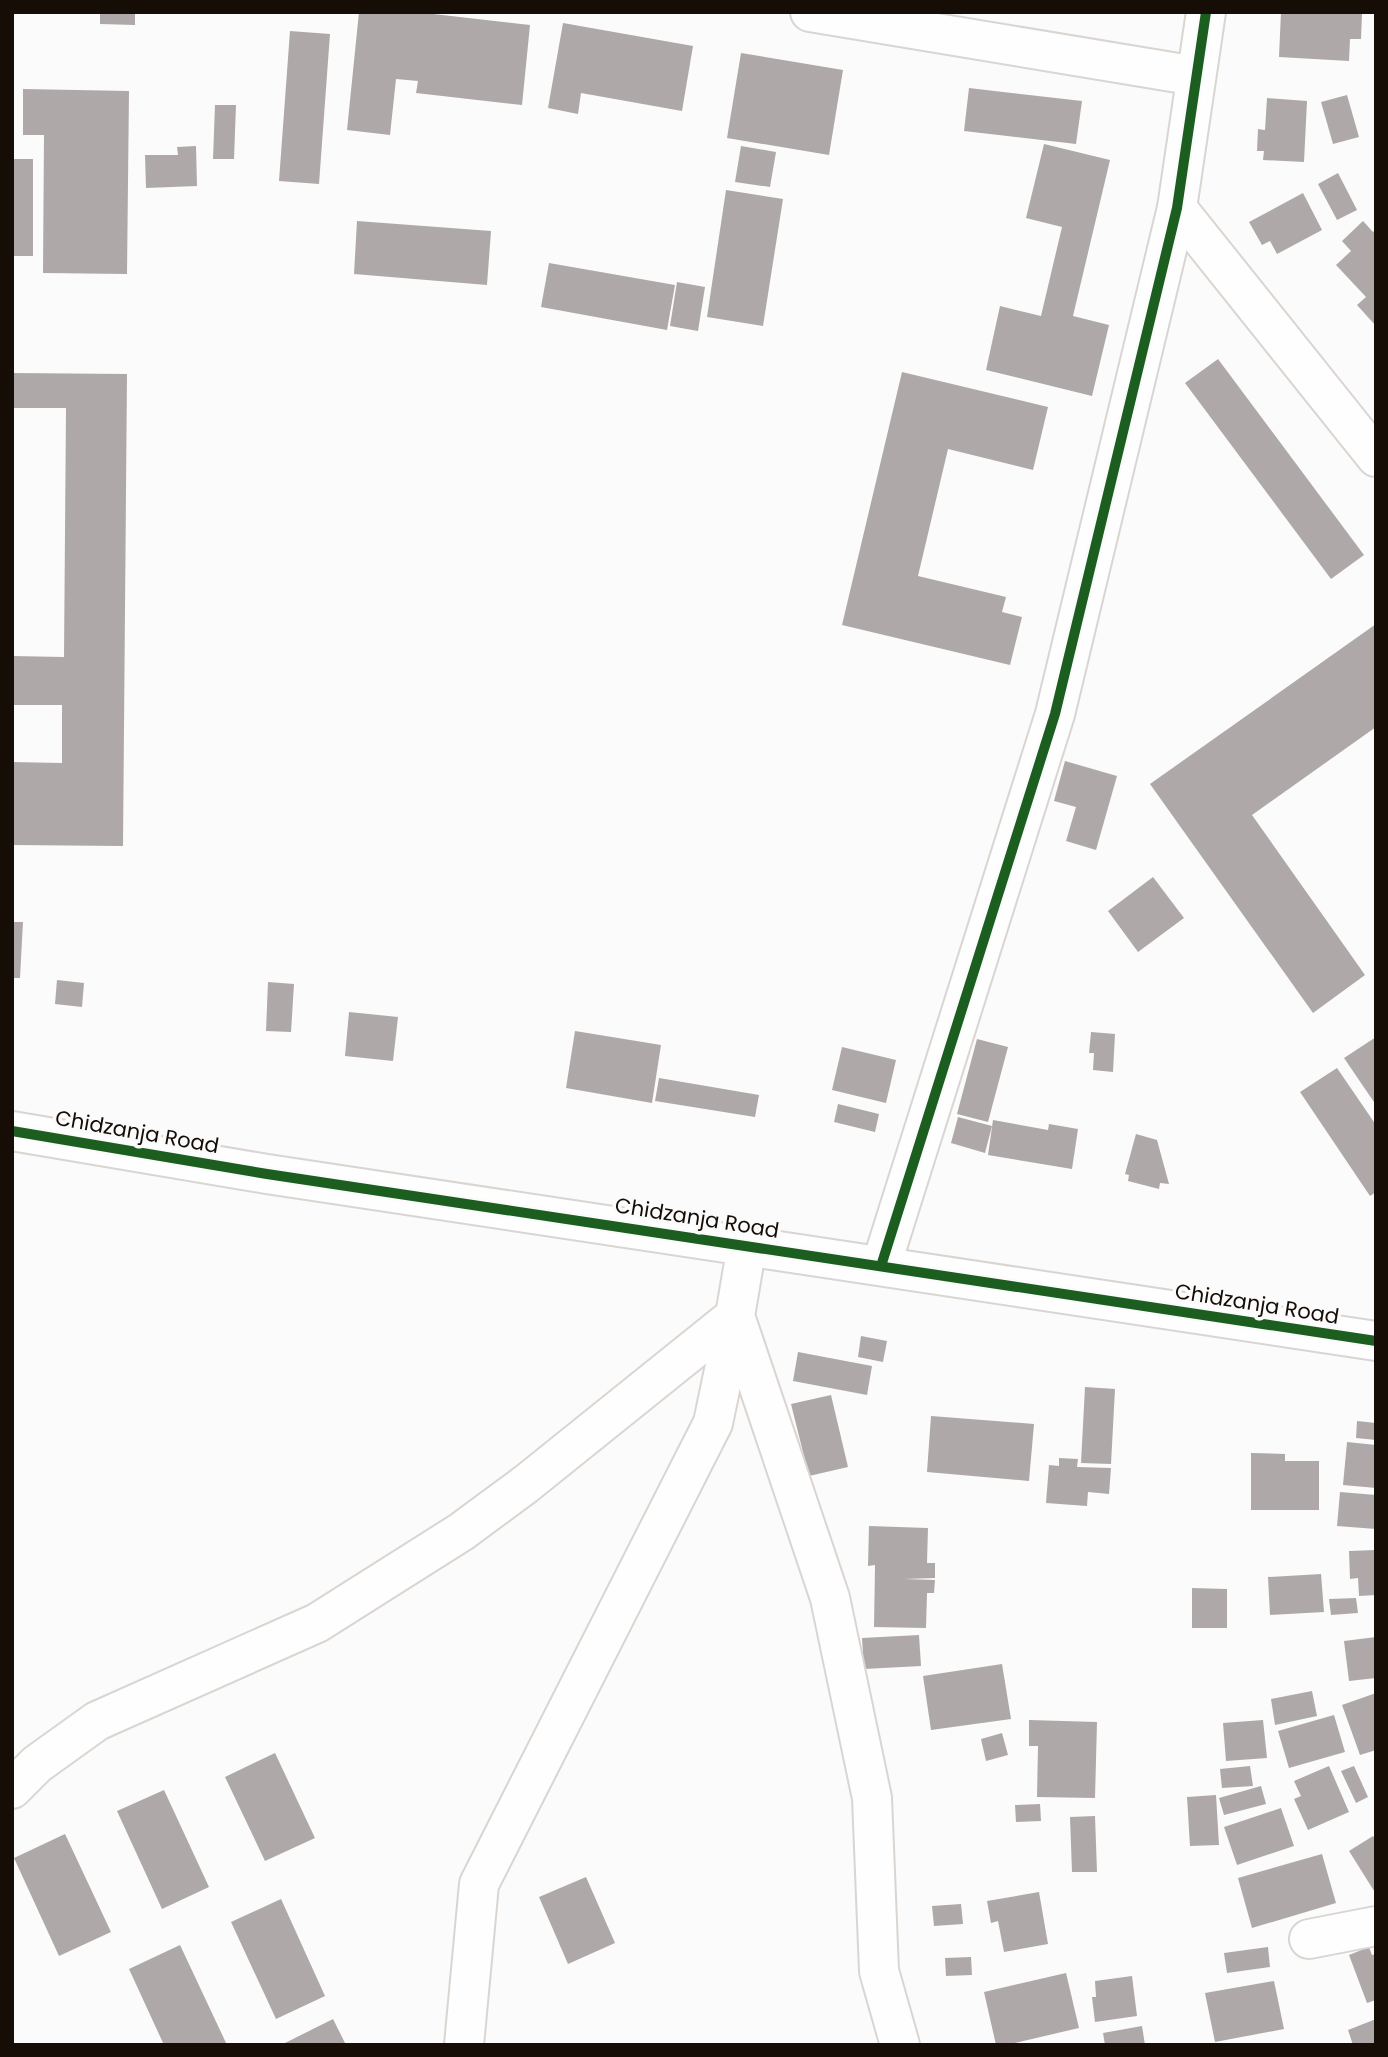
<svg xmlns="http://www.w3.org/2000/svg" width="1388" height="2057" viewBox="0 0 1388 2057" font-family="Poppins,sans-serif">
	<rect width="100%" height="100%" fill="#fbfbfb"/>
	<g fill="#afa8a8">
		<path d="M100,12H135V25L100,24Z"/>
		<path d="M359,12H416L530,25L522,105L416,93L418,81L396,79L390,135L347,130Z"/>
		<path d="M1281,12L1362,14L1361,39H1350L1349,61L1279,57Z"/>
		<path d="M563,23L693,46L682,111L581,93L578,114L548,108Z"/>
		<path d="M290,31L330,34L319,184L279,181Z"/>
		<path d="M741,53L843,70L829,155L727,138Z"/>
		<path d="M969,88L1082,101L1076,144L964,131Z"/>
		<path d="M23,89L129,91L127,274L43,273L44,135H23Z"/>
		<path d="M1347,95L1359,137L1333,144L1321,102Z"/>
		<path d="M1267,98L1307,101L1304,162L1263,160L1264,151H1257L1258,129L1265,130Z"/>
		<path d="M215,105H236L234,159H213Z"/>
		<path d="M1044,144L1110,160L1073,316L1109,325L1092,396L986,370L1000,306L1041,316L1062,227L1026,218Z"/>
		<path d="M196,146L197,186L146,188L145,155H178L177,147Z"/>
		<path d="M741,146L776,152L770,187L735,182Z"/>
		<rect x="12" y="159" width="21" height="97"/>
		<path d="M1338,173L1357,210L1337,220L1318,184Z"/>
		<path d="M726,190L783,199L763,326L707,317Z"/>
		<path d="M1303,193L1322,230L1277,254L1270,241L1262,245L1249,222Z"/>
		<path d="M357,221L491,231L487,285L354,274Z"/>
		<path d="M1363,221L1373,232L1376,229V326L1357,305L1366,297L1336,265L1351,251L1342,241Z"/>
		<path d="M549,263L675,285L667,330L541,307Z"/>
		<path d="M677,282L705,287L698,331L670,326Z"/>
		<path d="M1218,359L1364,555L1331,579L1185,383Z"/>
		<path d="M902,372L1048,407L1033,470L948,449L918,576L1006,597L1002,612L1022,617L1010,665L842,625Z"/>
		<path d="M12,373L127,374L123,846L12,845V762L62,763V705H12V656L64,657L66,408H12Z"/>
		<path d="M1376,624V727L1252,815L1365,975L1313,1013L1150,784Z"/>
		<path d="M1065,761L1117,776L1096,850L1066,841L1076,807L1054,801Z"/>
		<path d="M1153,877L1184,918L1138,952L1108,911Z"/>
		<path d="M12,922H23L20,978H12Z"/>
		<path d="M57,980L84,983L82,1007L55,1004Z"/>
		<path d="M268,982L294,984L291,1032L266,1031Z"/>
		<path d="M349,1012L398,1017L393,1061L345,1056Z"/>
		<path d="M575,1031L661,1045L652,1103L566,1088Z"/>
		<path d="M1091,1032L1115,1034L1113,1072L1093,1070L1094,1053H1089Z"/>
		<path d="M1376,1037V1105L1344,1058Z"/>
		<path d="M977,1039L1008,1047L988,1122L957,1114Z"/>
		<path d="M842,1047L896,1060L886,1103L832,1090Z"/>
		<path d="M1337,1068L1376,1125V1192L1370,1196L1300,1092Z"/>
		<path d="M659,1078L759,1095L755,1117L655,1101Z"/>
		<path d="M838,1104L879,1114L875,1132L834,1122Z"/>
		<path d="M958,1117L992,1126L985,1153L951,1143Z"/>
		<path d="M993,1120L1048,1130L1049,1124L1078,1129L1072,1169L988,1155Z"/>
		<path d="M1136,1134L1157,1140L1169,1184L1160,1183L1159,1189L1128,1181L1129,1175L1125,1174Z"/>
		<path d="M861,1336L887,1341L883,1362L858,1357Z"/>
		<path d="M798,1352L872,1366L867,1395L793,1381Z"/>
		<path d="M1085,1387L1115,1389L1111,1464L1081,1463Z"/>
		<path d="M831,1395L848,1467L809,1476L791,1404Z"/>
		<path d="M931,1416L1034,1424L1029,1481L927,1472Z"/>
		<path d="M1357,1421L1376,1423V1440L1356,1438Z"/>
		<path d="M1347,1442L1376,1445V1488L1343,1485Z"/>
		<path d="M1251,1453L1285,1454V1461H1319V1510H1251Z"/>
		<path d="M1059,1458L1078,1459L1077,1467L1111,1468L1109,1494L1088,1492L1087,1506L1046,1503L1049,1465L1059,1466Z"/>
		<path d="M1340,1492L1376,1495V1529L1337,1526Z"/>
		<path d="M869,1526L928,1528L927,1563H935V1578L904,1579L935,1580L934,1593H927L926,1628L874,1627L875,1565L868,1566Z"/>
		<path d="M1376,1550V1595L1359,1596L1358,1578L1350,1579L1349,1551Z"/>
		<path d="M1321,1574L1324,1612L1270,1615L1268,1577Z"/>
		<path d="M1192,1588L1227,1589V1628H1192Z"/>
		<path d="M1356,1598L1358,1613L1331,1615L1329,1599Z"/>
		<path d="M919,1635L921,1666L864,1669L862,1638Z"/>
		<path d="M1376,1637V1678L1349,1681L1344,1641Z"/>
		<path d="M1002,1664L1011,1719L931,1730L923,1676Z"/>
		<path d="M1312,1691L1317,1716L1275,1725L1271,1699Z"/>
		<path d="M1376,1693V1750L1360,1755L1342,1705Z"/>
		<path d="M1334,1715L1345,1752L1289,1768L1278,1731Z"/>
		<path d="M1029,1720L1097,1722L1095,1798L1037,1797L1038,1746H1029Z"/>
		<path d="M1263,1720L1267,1758L1226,1761L1223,1723Z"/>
		<path d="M1002,1733L1008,1755L986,1761L981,1739Z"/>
		<path d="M275,1753L315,1838L265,1861L225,1777Z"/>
		<path d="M1250,1766L1253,1786L1222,1788L1220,1769Z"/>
		<path d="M1329,1766L1349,1812L1308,1830L1294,1799L1301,1796L1294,1781Z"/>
		<path d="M1354,1766L1368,1797L1356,1803L1341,1771Z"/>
		<path d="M1261,1786L1266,1804L1224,1815L1219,1798Z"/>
		<path d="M164,1790L209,1887L162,1909L117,1811Z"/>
		<path d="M1216,1795L1219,1845L1190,1846L1187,1797Z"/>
		<path d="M1040,1804L1041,1821L1016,1822L1015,1805Z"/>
		<path d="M1281,1808L1294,1846L1237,1865L1224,1827Z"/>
		<path d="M1095,1816L1097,1872H1072L1070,1817Z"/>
		<path d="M65,1834L111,1932L59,1956L14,1858Z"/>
		<path d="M1373,1836L1376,1840V1894L1349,1851Z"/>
		<path d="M1322,1854L1336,1903L1252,1928L1238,1878Z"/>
		<path d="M586,1877L615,1943L568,1964L539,1897Z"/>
		<path d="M1039,1892L1048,1944L1004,1952L998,1921L991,1923L987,1901Z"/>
		<path d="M281,1899L325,1996L276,2019L231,1922Z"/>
		<path d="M961,1904L963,1924L934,1926L932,1906Z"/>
		<path d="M180,1945L227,2045H164L129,1969Z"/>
		<path d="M1268,1947L1270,1967L1227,1973L1224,1953Z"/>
		<path d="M1369,1947L1372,1955L1376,1954V2000L1367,2003L1349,1955Z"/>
		<path d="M971,1957L972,1975L946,1976L945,1958Z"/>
		<path d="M1066,1973L1079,2028L1006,2045H996L984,1992Z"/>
		<path d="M1132,1976L1137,2016L1095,2022L1092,1997H1096L1095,1981Z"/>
		<path d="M1274,1981L1284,2029L1215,2042L1205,1993Z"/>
		<path d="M333,2019L346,2045H286L285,2043Z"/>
		<path d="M1376,2019V2045H1353L1348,2030Z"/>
		<path d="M1142,2026L1145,2045H1105L1103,2033Z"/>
	</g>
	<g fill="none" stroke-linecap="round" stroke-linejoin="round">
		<defs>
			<g id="minor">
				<path d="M810,12L1196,76"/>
				<path d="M1177,208L1376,457"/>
				<path d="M747,1245L735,1316L830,1598L872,1798L879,1971L900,2045"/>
				<path d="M881,1266L1055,714L1177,208L1206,12"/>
				<path d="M12,1789L37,1764L97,1721L317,1623L461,1532L526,1484L735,1316"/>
				<path d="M1309,1939L1376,1926"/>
				<path d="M464,2045L479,1884L713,1423L735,1318"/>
			</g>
			<path id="tertiary" d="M12,1131L267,1174L1376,1341"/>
		</defs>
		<use href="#minor" stroke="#dad5d1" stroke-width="42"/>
		<use href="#tertiary" stroke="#dad5d1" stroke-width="42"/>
		<use href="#minor" stroke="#fefefe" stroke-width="38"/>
		<use href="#tertiary" stroke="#fefefe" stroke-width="38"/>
		<defs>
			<g id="cycleway">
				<path d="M12,1131L267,1174L1376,1341"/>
				<path d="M881,1266L1055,714L1177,208L1206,12"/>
			</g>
		</defs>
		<use href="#cycleway" stroke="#fbfbfb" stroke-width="15"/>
		<use href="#cycleway" stroke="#1b5e20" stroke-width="10"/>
	</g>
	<g text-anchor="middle" stroke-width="7" stroke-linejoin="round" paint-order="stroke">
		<g font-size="21" fill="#160d07" stroke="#fbfbfb">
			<text transform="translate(137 1132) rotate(10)" y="7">Chidzanja Road</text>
			<text transform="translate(697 1218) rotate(9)" y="7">Chidzanja Road</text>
			<text transform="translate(1257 1304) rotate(9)" y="7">Chidzanja Road</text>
		</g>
	</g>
	<rect width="1388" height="2057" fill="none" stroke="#160d07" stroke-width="28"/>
</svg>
